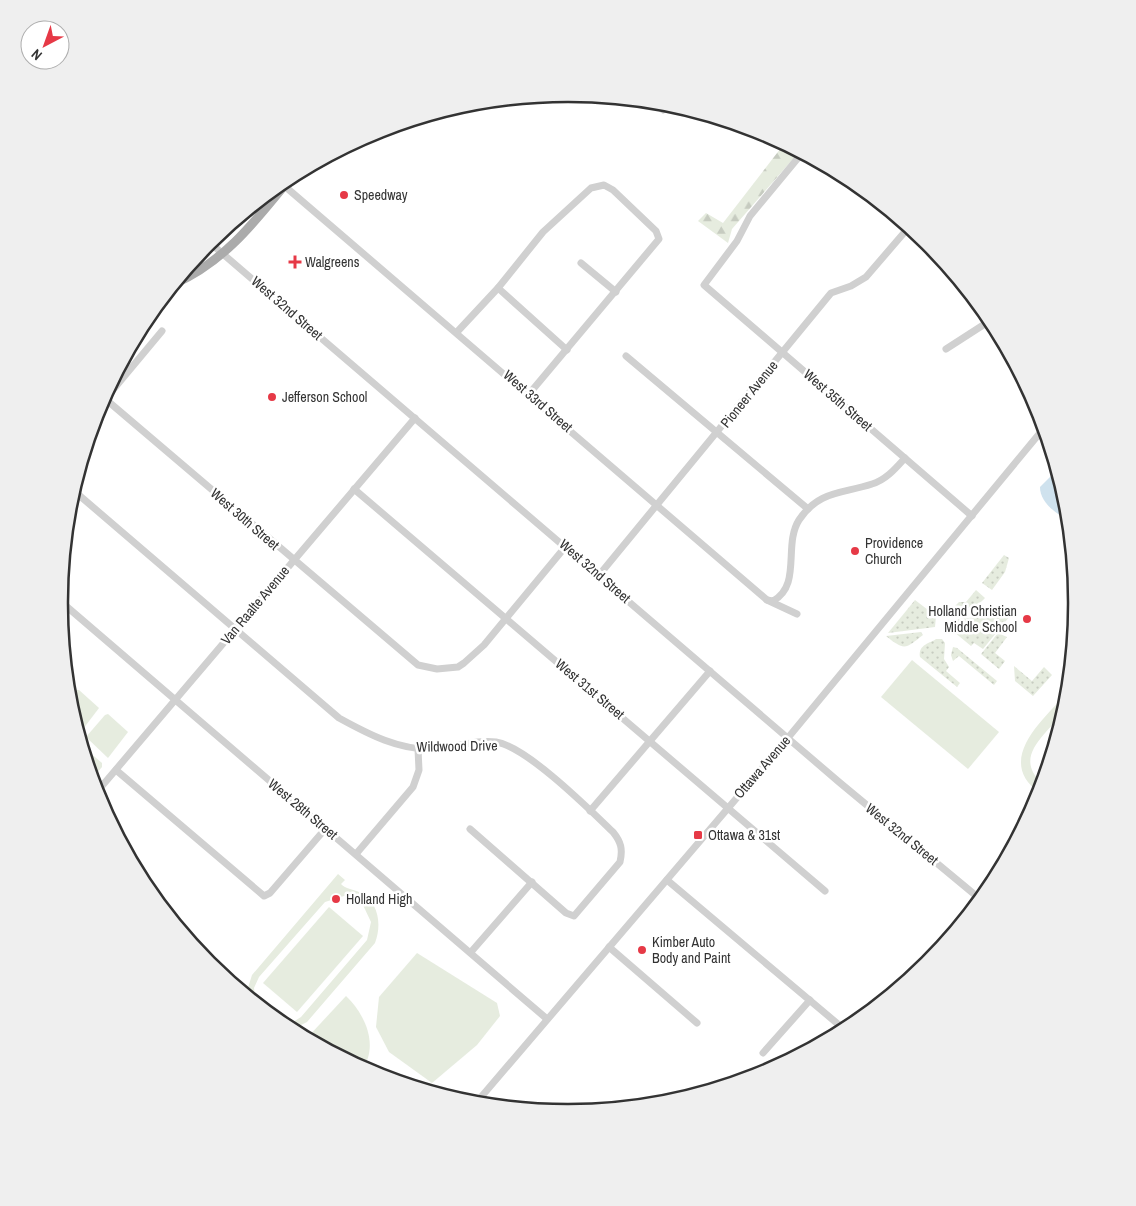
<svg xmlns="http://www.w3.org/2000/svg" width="1136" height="1206" viewBox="0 0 1136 1206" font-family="'Archivo Narrow',sans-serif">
	<defs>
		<pattern id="grass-dots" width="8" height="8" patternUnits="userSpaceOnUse" patternTransform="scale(1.25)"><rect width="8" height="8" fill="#e6ecdf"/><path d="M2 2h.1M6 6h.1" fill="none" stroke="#c6cbc0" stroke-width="1.8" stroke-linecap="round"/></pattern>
		<pattern id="forest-firs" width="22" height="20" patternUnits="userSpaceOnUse" patternTransform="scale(1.25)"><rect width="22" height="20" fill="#e6ecdf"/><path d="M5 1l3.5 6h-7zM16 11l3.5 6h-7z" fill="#c6cbc0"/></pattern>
	</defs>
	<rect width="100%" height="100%" fill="#fff"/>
	<g fill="url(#grass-dots)">
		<path d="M1004,555L1009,558L1005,572L992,590L982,583Z"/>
		<path d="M976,590L985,598C977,607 965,611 953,608L959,602H966Z"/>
		<path d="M915,600L936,616L935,627L888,633Z"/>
		<path d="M995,606L1002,607L1010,616L983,649L974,643L971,646L948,627L950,620L977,617Z"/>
		<path d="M921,632L923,635C905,649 905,651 886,636Z"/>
		<path d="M998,633L1007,637L995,653L1005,661L999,669L981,654Z"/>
		<path d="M936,639H942L945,643L944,659L949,667L946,671L960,683L957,687L920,657C918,644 931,643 936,639Z"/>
		<path d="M953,647L957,648L997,681L994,685L959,656L953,661L951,655Z"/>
		<path d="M1014,666L1032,681L1044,667L1052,675L1033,696L1015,681Z"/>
	</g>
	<path fill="url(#forest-firs)" d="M784,144L799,152L732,229L728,243L698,221L706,213L723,223Z"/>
	<g fill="#e6ecdf">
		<path d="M912,660L999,732L968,769L881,697Z"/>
		<path d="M76,690H79L99,708L80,733H78L68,702Z"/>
		<path d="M1069,691C1068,697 1068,704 1065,710C1050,732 1010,756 1043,784L1040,793C993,760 1045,718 1069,691Z"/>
		<path d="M108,714L128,732L108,758L86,737L105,715Z"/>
		<path d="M82,746L102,763V767L92,779Z"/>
		<path d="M338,874L345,880L341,884C346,889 352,889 359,892C379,901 382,925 375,943L307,1022L291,1030L281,1023L293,1022L301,1017L367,940L371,922L362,903L353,898L344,896L325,902L259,977L254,988L256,1002L246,994L252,975Z"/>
		<path d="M329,907L363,936L297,1012L263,983Z"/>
		<path d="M417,953L497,1003L500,1016L477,1045L432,1083L389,1052L376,1027L379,997Z"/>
		<path d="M346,996C364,1013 379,1044 363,1068L307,1038Z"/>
	</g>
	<path fill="#cfe2ee" d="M1052,475H1059L1068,504L1069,521C1057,514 1040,503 1040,487Z"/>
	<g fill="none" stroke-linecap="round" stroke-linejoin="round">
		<g stroke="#d0d0d0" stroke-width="7">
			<path d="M654,102L663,110"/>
			<path d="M798,158L750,216L737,241L704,285L972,516"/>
			<path d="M281,183L767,600L797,614"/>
			<path d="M209,242L839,782L980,899"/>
			<path d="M581,263L616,292"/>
			<path d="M498,288L567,350"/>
			<path d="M457,332L498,288L543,232L591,188L604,185L613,190L656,231L659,239L529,394"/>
			<path d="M946,349L991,320"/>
			<path d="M626,356L808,509"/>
			<path d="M103,397L418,665L437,669L458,667L464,663L484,645L566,546"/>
			<path d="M97,409L162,331"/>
			<path d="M354,489L825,891"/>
			<path d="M73,490L339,718C368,734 400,751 435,749C455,748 476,739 496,742C527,747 589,809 613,832C621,842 623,849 620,862L574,916L566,913L470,829"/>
			<path d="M600,574L831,293L851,286L866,277L909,227"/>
			<path d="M59,600L547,1019"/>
			<path d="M767,600L773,601C802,585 783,545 799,520C819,490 842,494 872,484C886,480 896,468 905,458"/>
			<path d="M116,770L264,896L270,893L326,828"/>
			<path d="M96,793L415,418"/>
			<path d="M590,811L710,671"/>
			<path d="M356,854L413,787L419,770L418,749"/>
			<path d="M667,880L845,1030"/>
			<path d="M609,947L697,1023"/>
			<path d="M471,952L532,882"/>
			<path d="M763,1053L810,1000"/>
			<path d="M476,1103L782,745L1044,428"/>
		</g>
		<path stroke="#ababab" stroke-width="9" d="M174,284C226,261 257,219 292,176"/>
	</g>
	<g fill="#e63946" stroke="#fff" stroke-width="2">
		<circle cx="344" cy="195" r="5"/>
		<path d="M292.5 254.5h5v5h5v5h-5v5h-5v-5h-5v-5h5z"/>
		<circle cx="272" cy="397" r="5"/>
		<circle cx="855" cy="551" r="5"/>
		<circle cx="1027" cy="619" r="5"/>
		<rect x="693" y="830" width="10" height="10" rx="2.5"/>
		<circle cx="336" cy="899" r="5"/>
		<circle cx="642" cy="950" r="5"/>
	</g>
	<g text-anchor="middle" stroke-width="5" stroke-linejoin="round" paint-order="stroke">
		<g font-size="14" fill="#333" stroke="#fff" text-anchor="start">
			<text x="354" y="200">Speedway</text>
			<text x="305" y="267">Walgreens</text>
			<text x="282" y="402">Jefferson School</text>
			<text x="865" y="548">Providence<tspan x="865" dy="16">Church</tspan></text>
			<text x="1017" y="616" text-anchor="end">Holland Christian<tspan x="1017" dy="16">Middle School</tspan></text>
			<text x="708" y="840">Ottawa &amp; 31st</text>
			<text x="346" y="904">Holland High</text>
			<text x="652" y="947">Kimber Auto<tspan x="652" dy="16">Body and Paint</tspan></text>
		</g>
		<g font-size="14" fill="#333" stroke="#fff">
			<text transform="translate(287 308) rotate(41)" y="5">West 32nd Street</text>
			<text transform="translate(749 394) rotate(-51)" y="5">Pioneer Avenue</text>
			<text transform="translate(838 400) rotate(41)" y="5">West 35th Street</text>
			<text transform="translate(538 401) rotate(41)" y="5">West 33rd Street</text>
			<text transform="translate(245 519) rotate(41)" y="5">West 30th Street</text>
			<text transform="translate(595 571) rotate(41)" y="5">West 32nd Street</text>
			<text transform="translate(255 605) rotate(-50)" y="5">Van Raalte Avenue</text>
			<text transform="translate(590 689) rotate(40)" y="5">West 31st Street</text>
			<text transform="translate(457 746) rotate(-1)" y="5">Wildwood Drive</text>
			<text transform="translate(762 767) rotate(-49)" y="5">Ottawa Avenue</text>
			<text transform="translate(303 809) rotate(40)" y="5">West 28th Street</text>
			<text transform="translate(902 834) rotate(39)" y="5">West 32nd Street</text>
		</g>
	</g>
	<path d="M0 0H1136V1206H0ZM568 102H568A500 500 0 0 1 1068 602V604A500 500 0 0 1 568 1104H568A500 500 0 0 1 68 604V602A500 500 0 0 1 568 102Z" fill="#efefef" fill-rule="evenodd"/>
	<path fill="none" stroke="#333" stroke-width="2.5" d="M568 102H568A500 500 0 0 1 1068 602V604A500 500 0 0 1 568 1104H568A500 500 0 0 1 68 604V602A500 500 0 0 1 568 102Z"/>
	<g transform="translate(45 45) rotate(221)"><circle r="24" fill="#ffffff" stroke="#adadad"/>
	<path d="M0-4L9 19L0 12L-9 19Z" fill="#e63946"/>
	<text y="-8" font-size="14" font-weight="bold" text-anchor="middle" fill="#333333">N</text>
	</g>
</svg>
